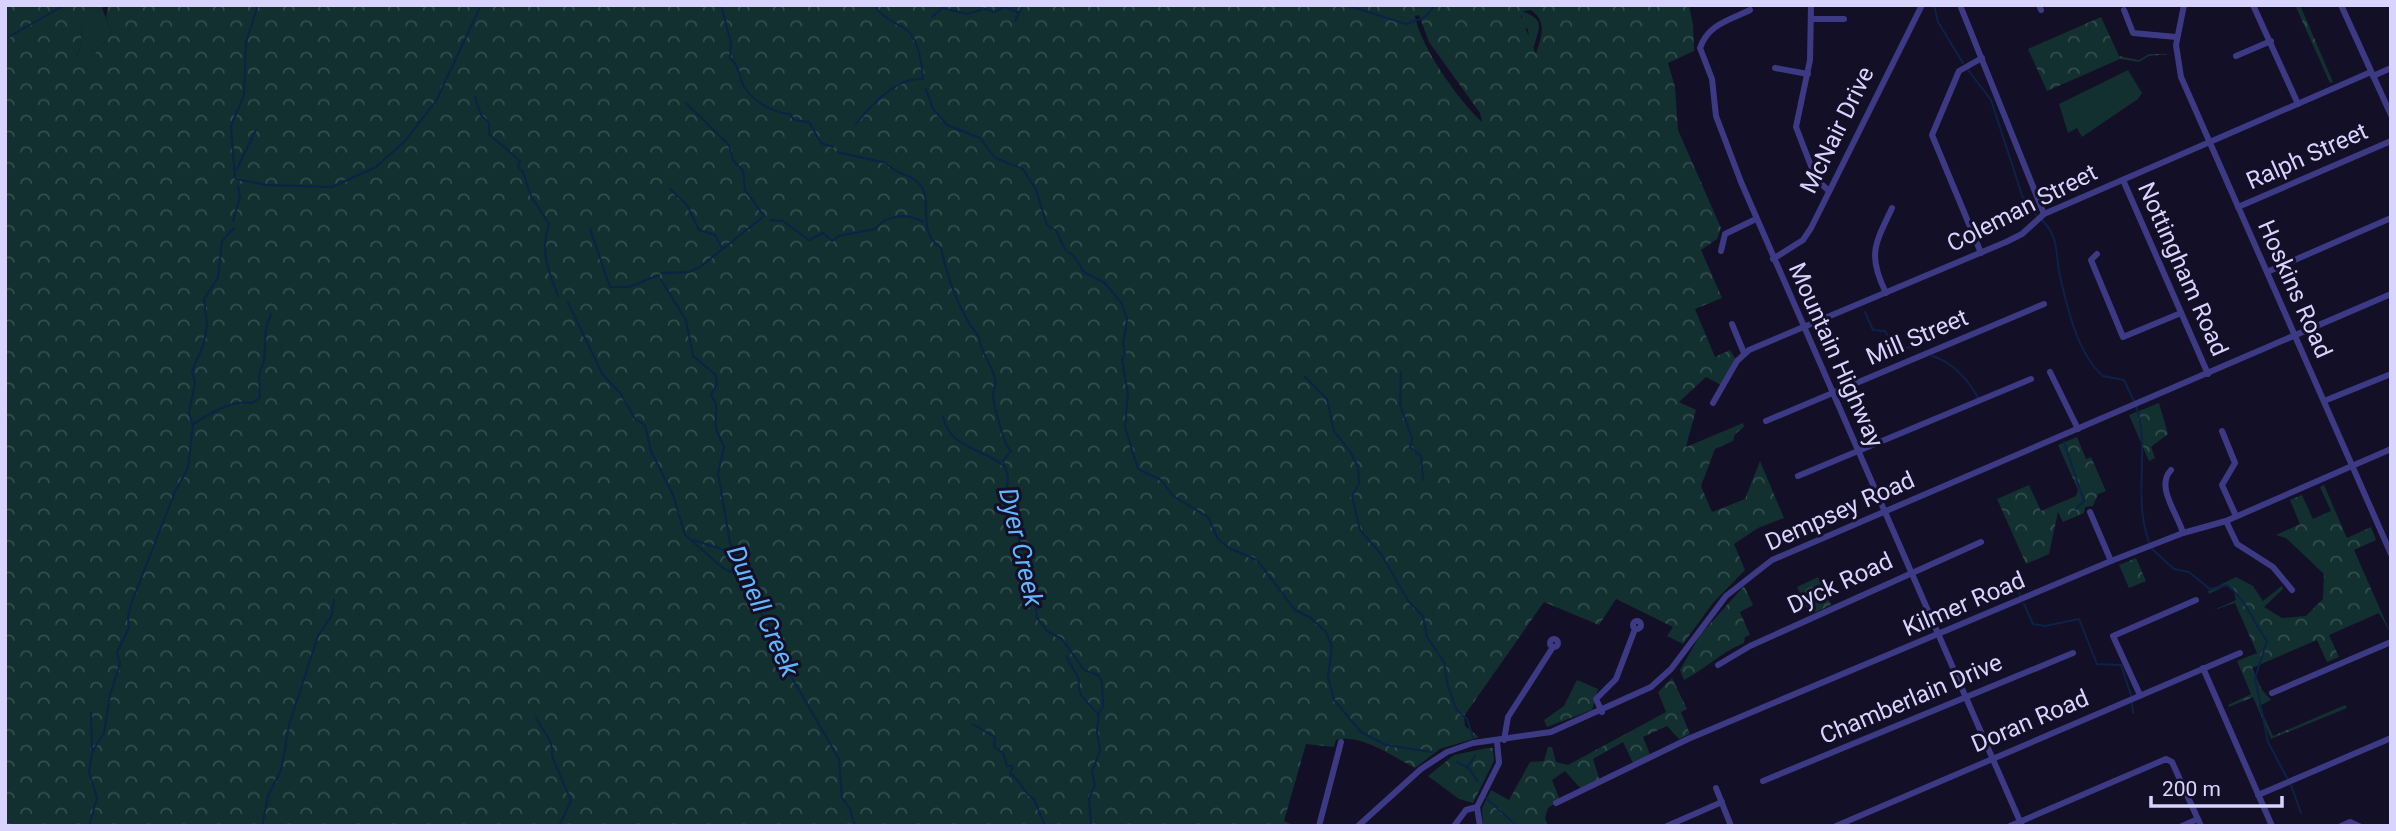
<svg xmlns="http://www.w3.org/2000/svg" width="2396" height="831" viewBox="0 0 2396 831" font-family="Roboto,sans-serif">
	<defs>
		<pattern id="forest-crowns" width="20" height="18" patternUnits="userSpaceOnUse" patternTransform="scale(1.75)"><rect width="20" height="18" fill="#12302f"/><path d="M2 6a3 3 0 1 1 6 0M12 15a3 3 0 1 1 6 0" fill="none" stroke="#344d4e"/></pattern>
	</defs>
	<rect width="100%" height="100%" fill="#130f26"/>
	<g fill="#12302f">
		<path d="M102,8L112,33L87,63L76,57L81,46L82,26Z"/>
		<path d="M1522,11C1546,21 1539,26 1534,47L1529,43L1528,29L1522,27Z"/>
		<path d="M2128,70L2142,93L2138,99L2082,137L2077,128L2068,133L2059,104Z"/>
	</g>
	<g fill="url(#forest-crowns)" fill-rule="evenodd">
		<path d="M5,5H106L82,26L81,46L76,56L87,63L112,33L106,18L108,5H1689L1693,25L1694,51L1668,63L1675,87L1678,130L1721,228L1717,239L1701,250L1722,298L1695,309L1715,357L1730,350L1735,358L1721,385L1706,377L1679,402L1696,410L1686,447L1743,423L1744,427L1735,434L1733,441L1715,449L1701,486L1712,512L1745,499L1760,461L1784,518L1758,528L1734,544L1745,570L1713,603L1683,644L1667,636L1673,627L1616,599L1599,625L1544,602L1464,716L1465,726L1479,737L1440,749L1415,768C1392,756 1360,733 1336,740L1334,747L1306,744L1284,821L1295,826H5ZM1531,10C1548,22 1541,37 1536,54L1521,17L1523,11ZM1419,15L1429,42L1480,113L1482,122C1459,101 1420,46 1415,16Z"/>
		<path d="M2295,5H2300L2333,82L2330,83Z"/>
		<path d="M2101,17L2119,56L2139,60L2149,54H2170L2149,56L2139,62L2120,59L2047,91L2028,49Z"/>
		<path d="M2159,403L2168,434L2151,447L2155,458L2149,461L2129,415Z"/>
		<path d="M2077,437L2086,459L2091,457L2106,491L2098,494L2093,506L2085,507L2084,513L2063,522L2058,512L2049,554L2026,564L1997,499L2029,485L2041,511L2076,496L2078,490L2058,445Z"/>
		<path d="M2324,485L2347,538L2371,527L2376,540L2354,550L2391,634L2379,613L2329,635L2339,657L2327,662L2317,640L2252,668L2262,690L2271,700L2259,706L2273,736L2345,705L2347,708L2271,739L2253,697L2229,707L2228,705L2251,694L2237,661L2257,653L2235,603L2214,610L2236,600L2233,588L2225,586L2209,594L2208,591L2236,577L2253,586L2263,601L2282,586L2283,589L2264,607L2282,618L2306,616L2323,599L2324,574L2286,538L2276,535L2300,524L2290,500L2302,495L2313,519L2331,511L2320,487Z"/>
		<path d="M2136,558L2146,581L2129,588L2119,565Z"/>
		<path d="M1818,577L1831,605L1810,615L1797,587Z"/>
		<path d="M1744,586L1753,605L1740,612L1750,635L1745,637L1744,643C1721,652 1706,669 1684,680L1680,670L1700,635Z"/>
		<path d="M1672,678L1687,709L1681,712L1690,734L1679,739L1667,726L1643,737L1651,757L1634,765L1623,742L1593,759L1600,781L1582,790L1565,771L1552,780L1560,800L1548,808L1545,818L1548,826H1483L1482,808L1491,790L1509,800L1530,762L1544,761L1548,747H1552L1556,762L1568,765L1666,712L1658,692Z"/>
		<path d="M1577,680L1598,689L1592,710L1547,727L1544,720L1564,706Z"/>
		<path d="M1487,748H1493L1494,761L1473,803L1459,799L1428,776L1454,755Z"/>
	</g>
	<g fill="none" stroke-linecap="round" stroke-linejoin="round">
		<g stroke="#0c2248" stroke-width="2">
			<path d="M721,5L731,43L730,58C738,65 739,73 742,82C748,99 773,113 790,114L794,120L809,122L821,143L833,147"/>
			<path d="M874,5C883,18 892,21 904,28C919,37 922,63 923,80"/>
			<path d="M1318,5H1346L1406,24L1425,17L1435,5"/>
			<path d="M1934,5L1938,22L1963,63"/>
			<path d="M932,17L942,8L967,14L985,9L994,12L1005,7L1019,13"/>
			<path d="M1015,21L1023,5"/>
			<path d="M5,39L65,5"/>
			<path d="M1968,70L1991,100L2023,198L2036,215"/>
			<path d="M926,89L933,109L947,125L980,138L995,158L1023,169L1036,190L1047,225L1056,231L1066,251L1073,255L1084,272L1105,283L1122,304L1127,319L1123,344L1125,353L1122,360L1128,394L1125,427L1138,469L1161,480L1173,496L1208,517L1218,539L1229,548L1257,560L1295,610L1311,618L1326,632L1332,647L1328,677L1334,700L1361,732L1386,745L1432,752"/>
			<path d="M475,97L481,115L489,123V134L520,161L518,167L523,172L531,196L549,224C540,251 548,270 558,296"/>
			<path d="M856,124C870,106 896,77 922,79"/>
			<path d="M837,152L886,163C895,175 912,173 921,186C933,203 916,232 941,248C947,277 960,314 979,337C981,354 991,363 995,378C997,384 993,388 993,394C993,403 1004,446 1011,451L1003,461L1008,476L1006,502L1034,583L1037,618L1047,631L1062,639L1084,670L1098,675L1102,682L1103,707L1099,712L1097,731L1100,751L1092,772L1095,785L1089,798L1091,826"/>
			<path d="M237,169L256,130"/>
			<path d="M235,178L231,126L244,95L246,42L258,5"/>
			<path d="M236,179L267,185L332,187L376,167L404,142L436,101L481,5"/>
			<path d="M670,189L687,205L699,230L715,235L722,248"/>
			<path d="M770,220L783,221L809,240L823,233L832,241L839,236L875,229C887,214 908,213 923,222"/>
			<path d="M2042,220C2060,238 2055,254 2060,276C2067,307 2078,355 2103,376L2124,380L2134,401"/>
			<path d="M233,221L240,197L238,186"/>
			<path d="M590,229L610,287H629L659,275"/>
			<path d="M662,273L689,272L700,267L764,216L745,190L743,171L733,160L729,145L686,103"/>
			<path d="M661,280L686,320L693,356L716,375L717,384L711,395L716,404V429L724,447L718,473L730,543L744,566L749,589L756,594L760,612L774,632L781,659L839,759L842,798L850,809L855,826"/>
			<path d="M568,303L603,375L621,394L635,419L645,425L651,451L673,495L685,535L723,568L746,579"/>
			<path d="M1865,312L1873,330L1885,331L1896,350L1915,346"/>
			<path d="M1932,356C1951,361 1969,380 1978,398"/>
			<path d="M1401,372L1400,405L1412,438L1410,447L1421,456L1423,480"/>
			<path d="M1305,377L1327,399L1334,431L1351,453L1358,467L1359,484L1352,496L1360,530L1381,554L1409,602L1423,616L1427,637L1444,662L1447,683L1456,709L1467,719L1473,737"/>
			<path d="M2136,406C2151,450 2132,495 2149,542"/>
			<path d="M943,417C950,449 985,449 1004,466"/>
			<path d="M193,424C212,413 230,400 252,403L260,398L259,376L264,360L266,329L271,314"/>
			<path d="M2064,442L2084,501L2076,509"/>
			<path d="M693,540L737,554"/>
			<path d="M2152,549L2174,569L2189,572L2210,589L2227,585C2247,601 2253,622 2267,641L2255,678L2268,742L2287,778"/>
			<path d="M2017,589L2021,597"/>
			<path d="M2024,604L2033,624L2045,626L2079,619L2097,664L2121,665L2131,695"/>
			<path d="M1066,656L1079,679C1076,698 1089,701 1098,715"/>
			<path d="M2132,703L2133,713"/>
			<path d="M91,712L92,752"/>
			<path d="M536,717C541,731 554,738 552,756L571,801L559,826"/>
			<path d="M972,724L995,737L994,747L1003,753L1007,766H1013L1010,774C1021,779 1022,793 1034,799L1045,826"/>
			<path d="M1457,762L1470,769L1477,781"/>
			<path d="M1467,767L1475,756"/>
			<path d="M2291,785L2301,813"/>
			<path d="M1486,798L1517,826"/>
			<path d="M89,826L97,798L89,772L92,752L104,733L110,695L120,664L117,652L129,628L128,617L131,604L175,492L188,468L193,425L189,413L195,383L192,371L204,343L207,324L204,299L218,278L222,241L234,228"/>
			<path d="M262,826L268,796L281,770L289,725L318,636L332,615L334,600"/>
		</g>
		<g stroke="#3d3a85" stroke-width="6">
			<path d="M1811,5L1810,60L1796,127L1816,179L1829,191"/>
			<path d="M1960,5L2044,214"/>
			<path d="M2039,5L2041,10"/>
			<path d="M2184,5L2176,45L2181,77L2391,554"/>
			<path d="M2253,5L2298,104"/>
			<path d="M2341,5L2391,115"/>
			<path d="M1750,10C1730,20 1708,24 1700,48L1712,79L1716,116L1741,182L2022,826"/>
			<path d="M2124,10L2133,33L2176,37"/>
			<path d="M1811,19H1844"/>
			<path d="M2236,56L2271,41"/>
			<path d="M1775,68L1808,74"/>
			<path d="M2373,76L2391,68"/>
			<path d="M2123,180L2208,374"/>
			<path d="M2238,207L2391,141"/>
			<path d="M1721,251L1725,234L1756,219"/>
			<path d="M1981,253L1932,135L1959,71L1982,58"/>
			<path d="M2097,254L2091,260L2123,337L2181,313"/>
			<path d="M1773,259L1803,240L1811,228L1922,5"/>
			<path d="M2267,272L2391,218"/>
			<path d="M1886,293C1867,255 1875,244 1892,208"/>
			<path d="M1732,324L1744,353"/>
			<path d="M2050,372L2078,429"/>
			<path d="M2324,401L2391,374"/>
			<path d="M1713,403L1737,361L1749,350L2006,242L2022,234L2044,214L2371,72"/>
			<path d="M1766,421L2044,304"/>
			<path d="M2222,431L2235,463L2222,485L2236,516"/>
			<path d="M2171,470C2155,487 2178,514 2183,533"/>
			<path d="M1798,476L2031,379"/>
			<path d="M2090,512L2111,561"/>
			<path d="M2226,521L2237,544L2273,567L2292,590"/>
			<circle cx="1637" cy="625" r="4"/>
			<circle cx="1554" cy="643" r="4"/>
			<path d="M1718,665L1750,646L1981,542"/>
			<path d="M2203,668L2272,826"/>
			<path d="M2272,693L2391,642"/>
			<path d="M2140,695L2113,636L2196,600"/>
			<path d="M1602,712L1596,699L1616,679L1635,629"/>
			<path d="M1504,740L1508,717L1553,647"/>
			<path d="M1763,781L2073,653"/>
			<path d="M1716,788L1731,826"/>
			<path d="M2258,795L2391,738"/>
			<path d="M1556,803L1688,739L2111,561L2183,533L2226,521L2391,449"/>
			<path d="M1319,826L1341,742"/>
			<path d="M1358,826L1421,769L1447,752L1473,743L1551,732L1651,687L1671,669L1726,596L1772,560L2391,294"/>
			<path d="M1454,826L1466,810L1477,807"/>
			<path d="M1480,826L1477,807L1499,763L1497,741"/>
			<path d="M1667,826L1722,802"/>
			<path d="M1836,826L2240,653"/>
			<path d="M2010,826L2166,759L2172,762L2201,826"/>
			<path d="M2182,826L2198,819"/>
			<path d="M2341,826L2350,822L2359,826"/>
		</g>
	</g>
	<g text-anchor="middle" stroke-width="6" stroke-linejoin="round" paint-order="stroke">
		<g font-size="24" fill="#d9d4ff" stroke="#130f26">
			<text transform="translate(1837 130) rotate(-64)" y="8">McNair Drive</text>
			<text transform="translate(2307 156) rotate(-24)" y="8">Ralph Street</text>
			<text transform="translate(2022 208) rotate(-27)" y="8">Coleman Street</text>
			<text transform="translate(2183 269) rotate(66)" y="8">Nottingham Road</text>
			<text transform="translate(2295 289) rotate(66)" y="8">Hoskins Road</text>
			<text transform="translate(1917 337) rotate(-23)" y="8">Mill Street</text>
			<text transform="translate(1836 355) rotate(66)" y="8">Mountain Highway</text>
			<text transform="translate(1840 511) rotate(-24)" y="8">Dempsey Road</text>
			<text transform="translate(1840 583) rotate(-25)" y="8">Dyck Road</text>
			<text transform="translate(1964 604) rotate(-23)" y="8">Kilmer Road</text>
			<text transform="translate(1911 699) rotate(-23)" y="8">Chamberlain Drive</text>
			<text transform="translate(2030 721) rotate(-23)" y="8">Doran Road</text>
		</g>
		<g font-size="26" font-style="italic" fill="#62b6ff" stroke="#130f26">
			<text transform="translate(1021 547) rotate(77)" y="9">Dyer Creek</text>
			<text transform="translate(763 611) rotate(66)" y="9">Dunell Creek</text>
		</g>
	</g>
	<rect width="2396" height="831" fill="none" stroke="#d9d4ff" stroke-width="14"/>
	<path d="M2151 796v10h131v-10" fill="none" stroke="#d9d4ff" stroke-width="3.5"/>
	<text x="2162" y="796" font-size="21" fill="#d9d4ff" stroke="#130f26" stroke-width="5" paint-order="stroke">200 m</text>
</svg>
